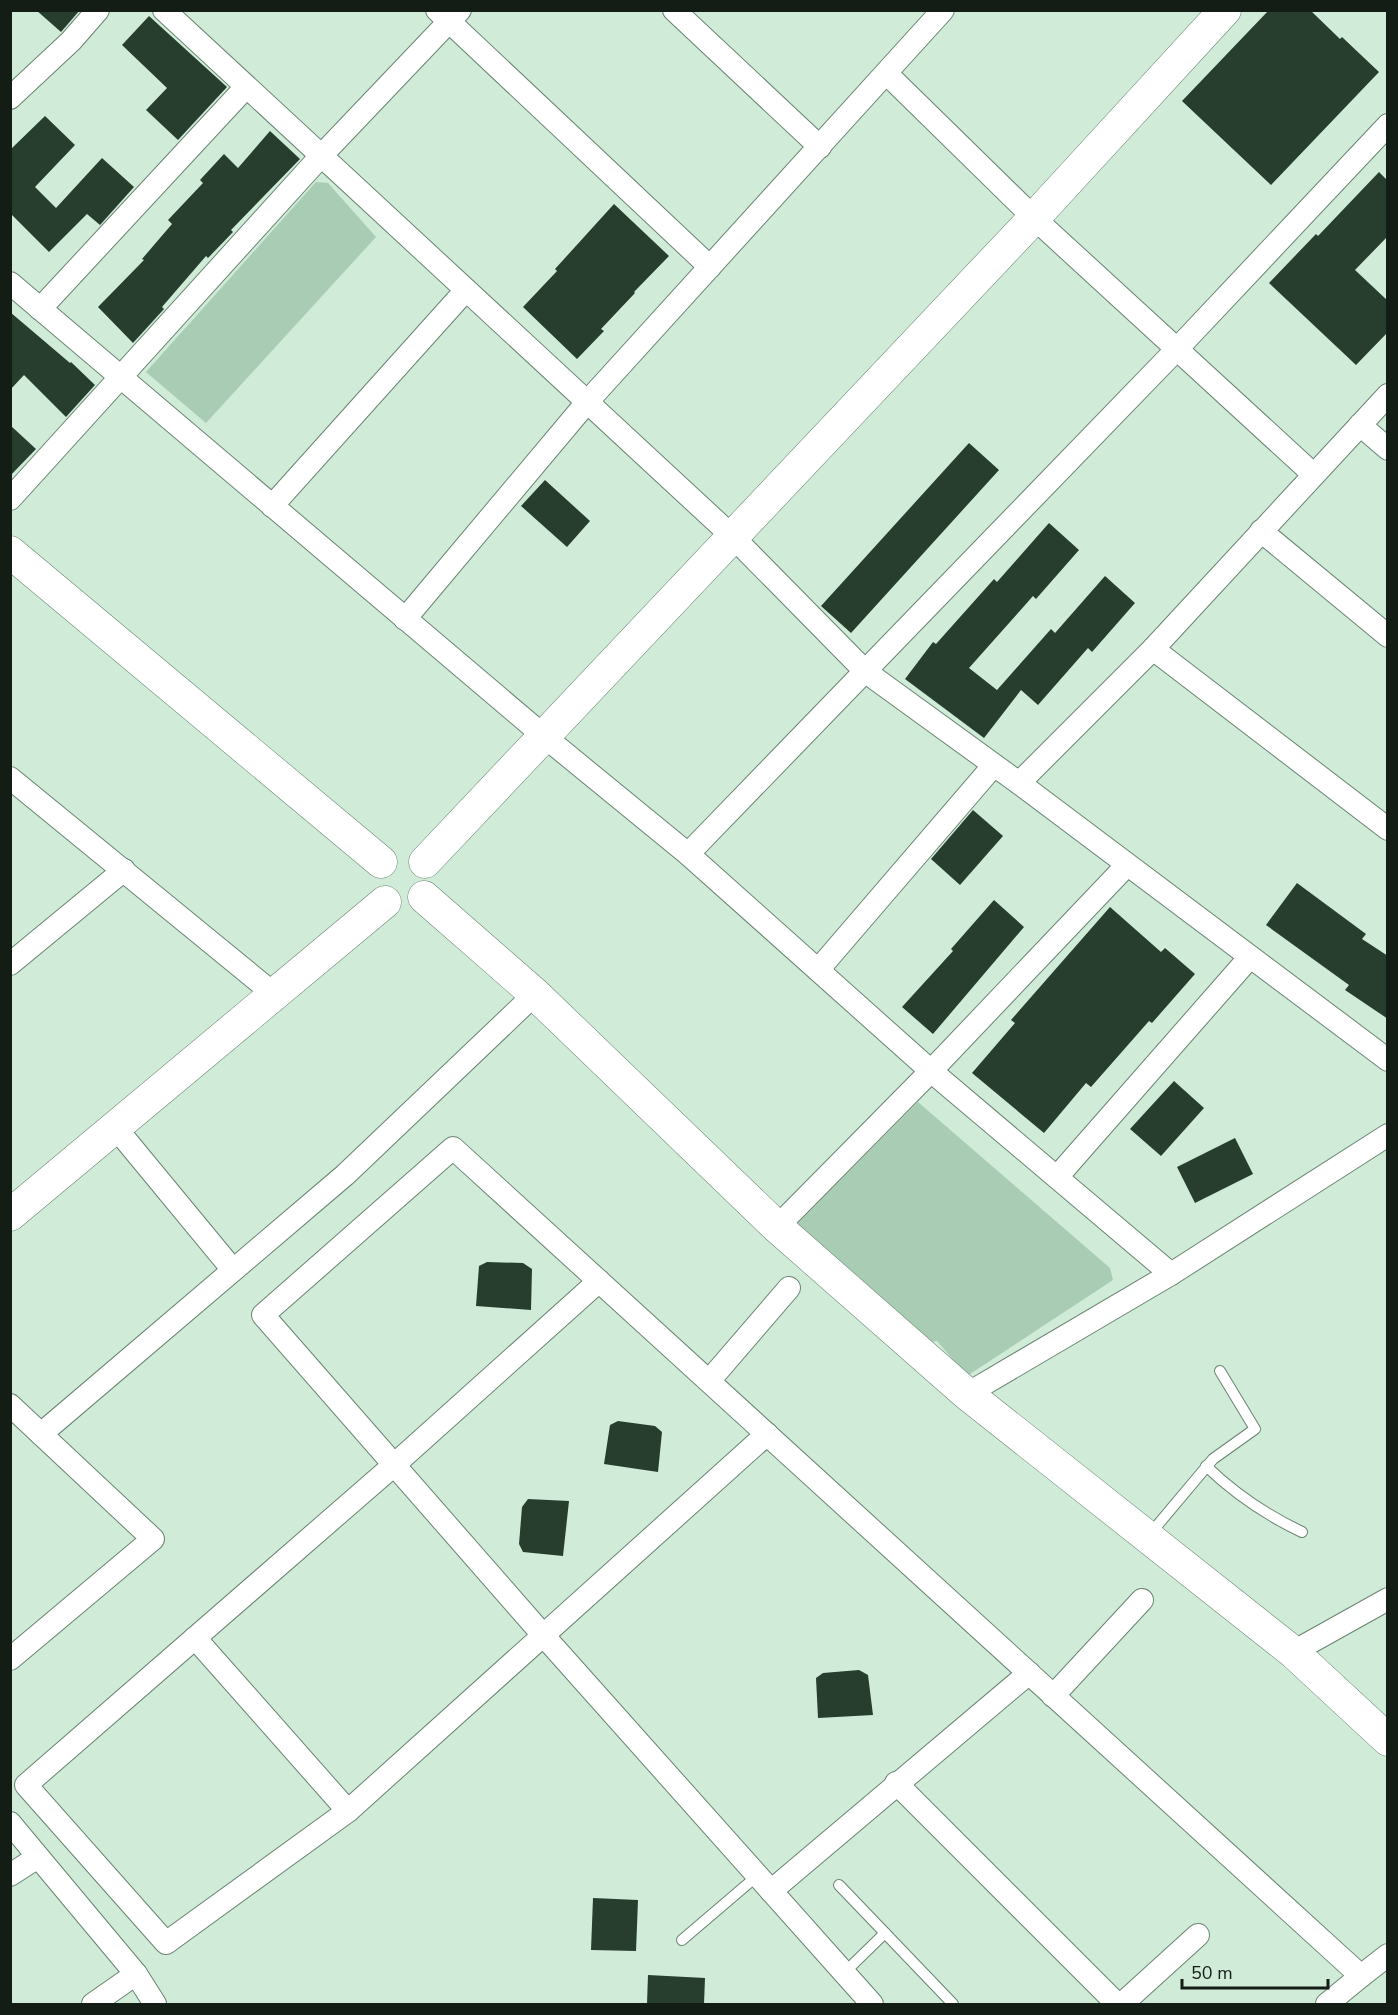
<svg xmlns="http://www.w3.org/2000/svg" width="1398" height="2015" viewBox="0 0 1398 2015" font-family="'Nunito Sans',sans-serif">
	<rect width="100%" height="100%" fill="#d0ebd8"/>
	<g fill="#a9ccb4">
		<path d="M316,182L328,183L376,237L206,423L146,372Z"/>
		<path d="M918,1102L1110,1268L1113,1280L967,1376L937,1341L922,1343L795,1226Z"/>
	</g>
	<g fill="#273e2f">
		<path d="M36,10H80L61,32Z"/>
		<path d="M1269,10H1310L1340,39L1342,37L1379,72L1271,185L1182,101Z"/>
		<path d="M149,16L227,87L178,140L146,110L167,88L122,45Z"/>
		<path d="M45,116L75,145L35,187L56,208L102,158L134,187L100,225L87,214L49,252L10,213V150Z"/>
		<path d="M270,131L300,159L231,230L233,232L208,258L206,256L162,307L164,309L133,343L98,307L144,260L142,259L172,224L168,220L203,183L200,180L224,154L238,168Z"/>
		<path d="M1379,172L1388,181V236L1355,270L1388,301V332L1356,365L1269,283L1316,234L1318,236Z"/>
		<path d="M614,204L669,256L634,292L635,293L601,329L604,331L577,359L523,307L557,271L555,269Z"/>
		<path d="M10,312L70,363L71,362L95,385L66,417L24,375L10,390Z"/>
		<path d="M10,425L36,449L10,476Z"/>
		<path d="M969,443L999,470L851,633L821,606Z"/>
		<path d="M545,480L590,521L567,547L521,506Z"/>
		<path d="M1049,523L1079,550L1036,599L1033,596L969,668L997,690L1051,629L1055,633L1105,576L1135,603L1092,652L1088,648L1038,705L1021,690L984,738L905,679L933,642L936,644L994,579L997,582Z"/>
		<path d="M973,810L1003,836L960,885L931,859Z"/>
		<path d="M1297,883L1366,934L1362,939L1388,956V1019L1345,990L1349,985L1266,925Z"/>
		<path d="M994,900L1024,927L933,1034L902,1007L953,951L951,949Z"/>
		<path d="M1110,907L1161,952L1165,948L1195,974L1152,1023L1149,1021L1091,1087L1086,1083L1044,1133L972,1073L1015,1023L1011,1020Z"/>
		<path d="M1174,1081L1204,1108L1161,1156L1130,1129Z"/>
		<path d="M1235,1138L1253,1174L1195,1203L1177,1167Z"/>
		<path d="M487,1262L523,1263L532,1269L531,1310L476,1306L479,1266Z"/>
		<path d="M618,1421L655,1426L662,1432L658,1472L604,1464L610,1425Z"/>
		<path d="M528,1499L569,1501L563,1556L523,1552L519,1544L522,1507Z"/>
		<path d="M859,1670L868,1675L873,1715L818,1718L816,1678L823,1673Z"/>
		<path d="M593,1898L638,1900L636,1951L591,1950Z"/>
		<path d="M648,1975L705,1978L704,2004H647Z"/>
	</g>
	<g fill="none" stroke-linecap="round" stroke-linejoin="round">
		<defs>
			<g id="lane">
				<path d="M1206,1466C1235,1494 1266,1515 1302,1532"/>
				<path d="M1150,1534L1213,1459L1255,1429L1220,1371"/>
				<path d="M839,1885L953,2004"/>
				<path d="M682,1940L757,1876"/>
				<path d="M844,1973L885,1933"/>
			</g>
			<g id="street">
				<path d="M164,10L733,537L866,672L1019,783L1388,1060"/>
				<path d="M437,10L710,267"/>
				<path d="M674,10L820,147"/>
				<path d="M887,74L1034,218L1313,474"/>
				<path d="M10,98L71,41L98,10"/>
				<path d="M10,283L545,737L688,854L931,1071L1171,1274"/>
				<path d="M40,309L246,87"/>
				<path d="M1360,425L1388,449"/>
				<path d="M10,499L321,156L460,10"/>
				<path d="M272,506L466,290"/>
				<path d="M1261,531L1388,636"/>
				<path d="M405,619L588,401L943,10"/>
				<path d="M1153,649L1388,829"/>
				<path d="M10,778L274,994"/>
				<path d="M1019,783L1153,649L1388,395"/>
				<path d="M688,854L1177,349L1388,125"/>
				<path d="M10,964L124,870"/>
				<path d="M818,970L994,765"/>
				<path d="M115,1127L233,1270"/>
				<path d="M1057,1177L1250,957"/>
				<path d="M777,1227L931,1071L1127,865"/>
				<path d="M599,1281L394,1465L26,1785L166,1943L348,1811L767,1434"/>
				<path d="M709,1381L789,1288"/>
				<path d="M967,1394L1171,1274L1388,1135"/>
				<path d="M10,1405L153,1539L10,1659"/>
				<path d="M41,1434L345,1175L535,994"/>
				<path d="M195,1638L348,1811"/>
				<path d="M1293,1652L1388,1599"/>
				<path d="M1053,1696L1142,1600"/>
				<path d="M896,1783L1117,2004"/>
				<path d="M10,1823L136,1974L155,2004"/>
				<path d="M10,1875L38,1857"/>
				<path d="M771,1891L1029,1673"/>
				<path d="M1361,1976L1388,1955"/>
				<path d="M93,2004L136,1974"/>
				<path d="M872,2004L543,1635L263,1315L453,1148L1361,1976L1327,2004"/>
				<path d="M1122,2004L1198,1935"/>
			</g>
			<g id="secondary">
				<path d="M10,552L381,862"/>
				<path d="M425,862L1034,218L1225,10"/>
				<path d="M424,897L535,994L777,1227L967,1394L1293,1652L1388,1740"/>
				<path d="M10,1215L385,902"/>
			</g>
		</defs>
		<use href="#lane" stroke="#6a8372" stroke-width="12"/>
		<use href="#street" stroke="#6a8372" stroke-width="24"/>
		<use href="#secondary" stroke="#6a8372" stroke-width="33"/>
		<use href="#lane" stroke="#fff" stroke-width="10"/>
		<use href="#street" stroke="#fff" stroke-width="22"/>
		<use href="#secondary" stroke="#fff" stroke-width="32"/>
	</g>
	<rect width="1398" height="2015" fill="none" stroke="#131d16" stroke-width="24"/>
	<path d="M1182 1979v9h146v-9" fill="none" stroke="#131d16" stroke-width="3"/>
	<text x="1191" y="1979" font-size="18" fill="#131d16" stroke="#d0ebd8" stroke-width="4.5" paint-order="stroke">50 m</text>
</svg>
